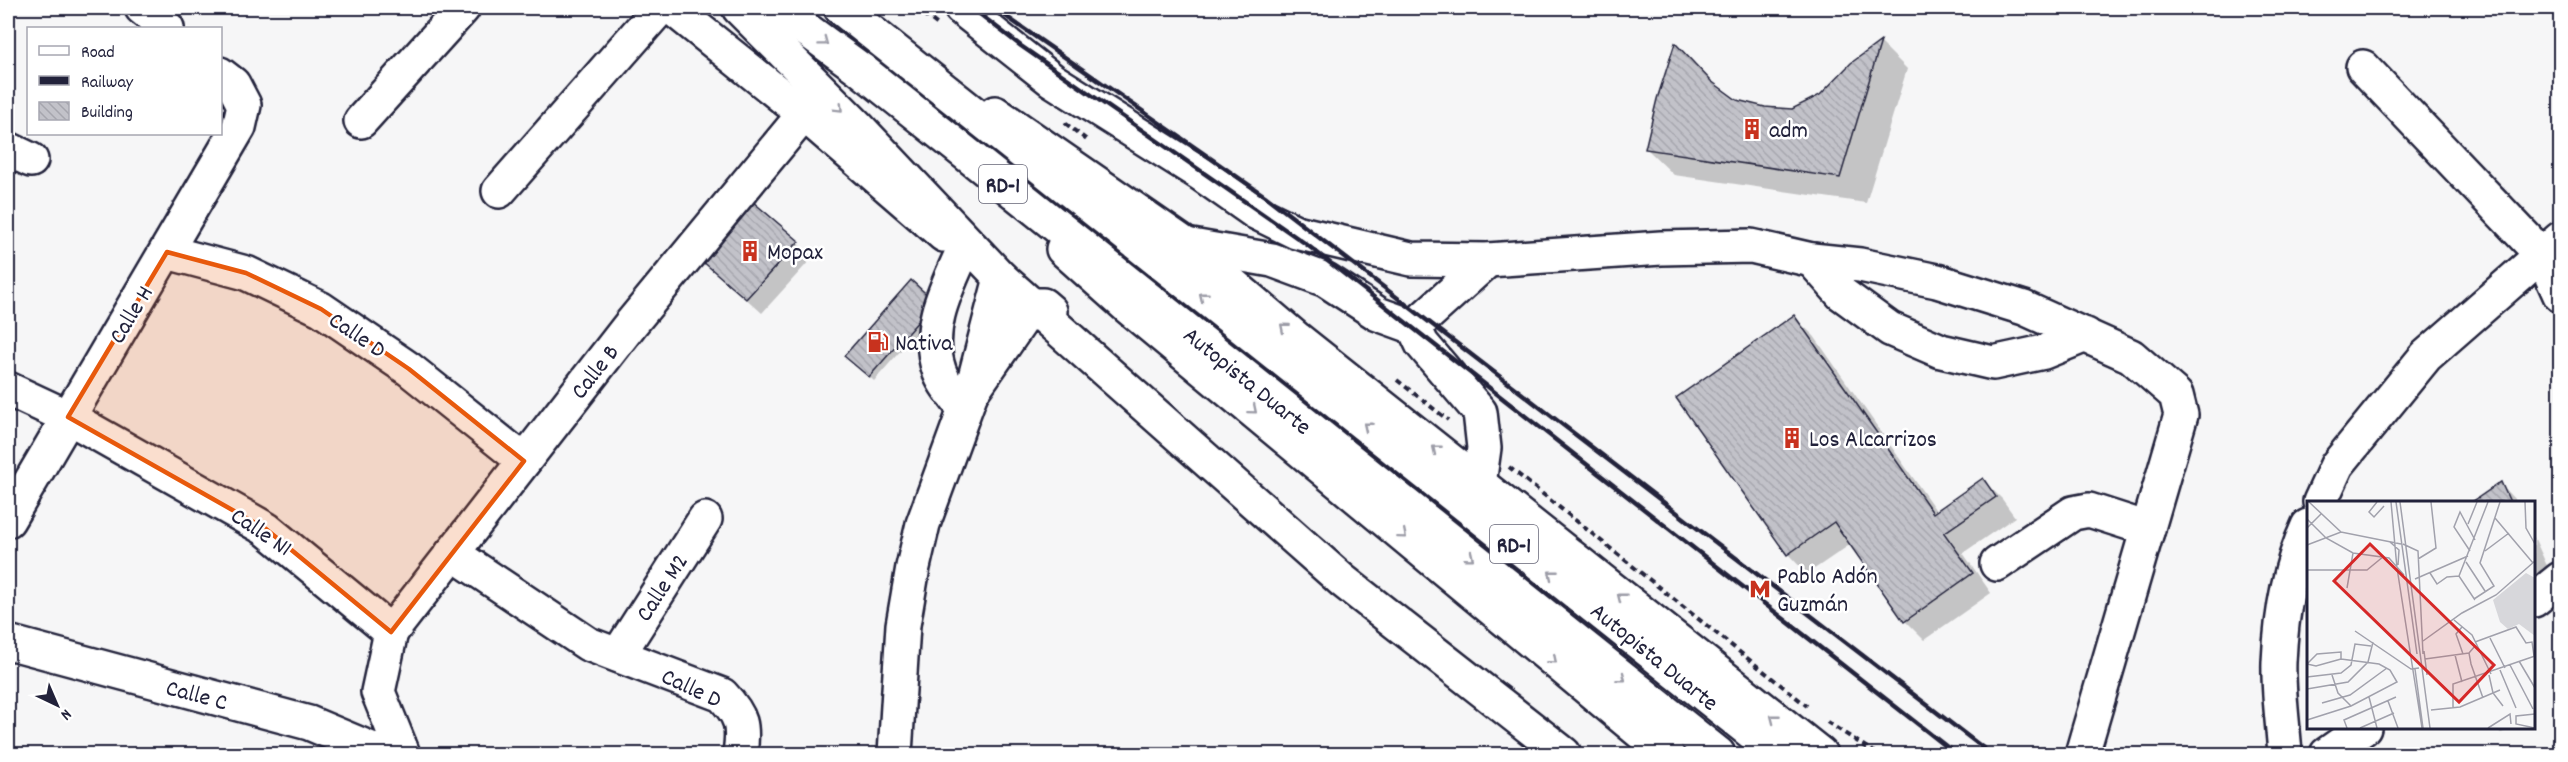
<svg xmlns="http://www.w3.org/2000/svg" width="2568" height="762" viewBox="0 0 2568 762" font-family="Dekko,sans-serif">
	<defs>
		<pattern id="building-back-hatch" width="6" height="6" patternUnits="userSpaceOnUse" patternTransform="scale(1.5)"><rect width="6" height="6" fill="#c2c2c9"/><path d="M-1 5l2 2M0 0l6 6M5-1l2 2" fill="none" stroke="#a6a6ae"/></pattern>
	</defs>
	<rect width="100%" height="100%" fill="#f6f6f7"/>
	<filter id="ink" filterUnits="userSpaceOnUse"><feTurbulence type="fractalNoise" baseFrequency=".0167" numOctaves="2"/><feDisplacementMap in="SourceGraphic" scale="12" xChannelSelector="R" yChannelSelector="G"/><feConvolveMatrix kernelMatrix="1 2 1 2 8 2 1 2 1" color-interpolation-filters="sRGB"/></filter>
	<g filter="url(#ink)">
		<g fill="#0003">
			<path d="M1881,43L1907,69L1866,203L1674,175L1647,149L1714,84L1736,101L1765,109L1792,110L1821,97L1852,64Z"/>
			<path d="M752,203L813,257L762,313L703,260Z"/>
			<path d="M939,307L874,381L851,360Z"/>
			<path d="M1794,317L1814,336L1937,512L1983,480L2002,499L2015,517L1963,553L1991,593L1924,640L1905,621L1851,544L1807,574L1788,554L1678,398Z"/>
			<path d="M2500,484L2517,502H2474Z"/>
			<path d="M2534,537L2553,579L2534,591Z"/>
			<path d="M2560,657V674L2555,660Z"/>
			<path d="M2495,728H2512L2501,733Z"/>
		</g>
		<g fill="url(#building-back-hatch)" stroke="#22223b" stroke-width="1.5">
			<path d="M1881,41L1840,178L1645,149L1657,99L1675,43L1711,81L1737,100L1765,107L1792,109L1820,95L1851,63Z"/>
			<path d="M752,201L799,241L746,299L701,260Z"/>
			<path d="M911,280L935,302L869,377L844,356Z"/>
			<path d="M1794,315L1933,513L1983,478L1996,497L1944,533L1973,573L1904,622L1834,522L1787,555L1676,398Z"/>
			<path d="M2501,482L2510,502H2472Z"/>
		</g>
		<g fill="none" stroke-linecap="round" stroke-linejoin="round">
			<defs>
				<g id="minor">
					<path d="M142,8L167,28"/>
					<path d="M672,8L804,114L944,235"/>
					<path d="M961,8L1052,80L1201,174L1255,212L1296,232L1411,259L1488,260L1661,248L1751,246L1812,260L1860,265L1937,281L2024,308L2131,356L2176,395L2181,415L2082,754"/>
					<path d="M2363,67L2542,255L2560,295"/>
					<path d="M361,121L463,8"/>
					<path d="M8,149L31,160"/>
					<path d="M499,191L660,8"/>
					<path d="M1186,245L1272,260L1326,280L1378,314L1414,327"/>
					<path d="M963,251C946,289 925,329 939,370C943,384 956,397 964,409"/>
					<path d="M167,252L246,273L321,309L409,369L524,461"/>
					<path d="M1812,260L1842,294L1890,329L1941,351L1993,363L2044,352L2086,335"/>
					<path d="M8,389L68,417L266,529L391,632L378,692L403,754"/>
					<path d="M1479,484L1484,448L1480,412L1422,344L1414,327L1488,260"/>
					<path d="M2320,502L2337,465L2426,356L2560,239"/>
					<path d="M8,520L239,127L244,105L233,84L220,74"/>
					<path d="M452,553L588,644L722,695C742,716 744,726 740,754"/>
					<path d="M1997,564L2073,513L2089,510L2148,529"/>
					<path d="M2534,600L2560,579"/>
					<path d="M391,632L630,325L804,114"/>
					<path d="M8,642L309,723L383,754"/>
					<path d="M618,655L705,519"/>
					<path d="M2285,754C2283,724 2278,692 2279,662C2281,617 2289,567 2308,526"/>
					<path d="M2327,754L2364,728"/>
				</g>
				<g id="major">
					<path d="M739,8L860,129L1001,278L1343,581L1564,754"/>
					<path d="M995,113L1186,245L1297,339L1820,754"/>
					<path d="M1063,249L1128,307L1667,754"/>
					<path d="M971,393L1032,305H1043L1050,311"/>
					<path d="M895,754L903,625L913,567L923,524L971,393L1001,278"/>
				</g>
				<g id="highway">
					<path d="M777,8L860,69L1718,754"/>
					<path d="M841,8L1779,754"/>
				</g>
			</defs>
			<use href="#minor" stroke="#22223b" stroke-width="38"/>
			<use href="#major" stroke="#22223b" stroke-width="38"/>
			<use href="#highway" stroke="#22223b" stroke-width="38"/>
			<g stroke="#22223b" stroke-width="4" stroke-dasharray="6 4.5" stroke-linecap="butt">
				<path d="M915,8L938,25"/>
				<path d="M1065,123L1088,141"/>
				<path d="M1397,380L1448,420"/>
				<path d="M1509,467L1807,706"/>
				<path d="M1827,722L1877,754"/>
			</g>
			<use href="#minor" stroke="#fff" stroke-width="33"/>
			<use href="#major" stroke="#fff" stroke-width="33"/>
			<use href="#highway" stroke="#fff" stroke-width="33"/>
			<g stroke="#22223b" stroke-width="4.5">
				<path d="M972,8L1021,46L1306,244L1956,754"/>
				<path d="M994,8L1265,196L1991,754"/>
			</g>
		</g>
		<defs><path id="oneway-chevron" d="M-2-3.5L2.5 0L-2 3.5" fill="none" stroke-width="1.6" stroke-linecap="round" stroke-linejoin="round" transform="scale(1.5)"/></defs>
		<g stroke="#9c9ca7">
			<use href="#oneway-chevron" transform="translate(824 42) rotate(37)"/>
			<use href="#oneway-chevron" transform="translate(839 108) rotate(45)"/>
			<use href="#oneway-chevron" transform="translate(1203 296) rotate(-141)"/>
			<use href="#oneway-chevron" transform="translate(1284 327) rotate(-140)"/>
			<use href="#oneway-chevron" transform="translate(1253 410) rotate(40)"/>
			<use href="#oneway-chevron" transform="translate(1367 426) rotate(-141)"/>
			<use href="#oneway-chevron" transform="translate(1436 449) rotate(-141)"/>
			<use href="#oneway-chevron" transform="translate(1403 535) rotate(40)"/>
			<use href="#oneway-chevron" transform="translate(1470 557) rotate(39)"/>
			<use href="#oneway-chevron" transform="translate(1552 574) rotate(-141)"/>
			<use href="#oneway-chevron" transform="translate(1621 597) rotate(-142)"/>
			<use href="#oneway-chevron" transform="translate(1553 660) rotate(40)"/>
			<use href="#oneway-chevron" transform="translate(1622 678) rotate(39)"/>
			<use href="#oneway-chevron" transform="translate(1774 718) rotate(-142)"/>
		</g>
	</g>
	<path fill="#e8590c" fill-opacity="0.2" stroke="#e8590c" stroke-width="4.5" stroke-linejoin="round" d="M167,252L246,273L321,309L409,369L524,461L391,632L266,529L68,417Z"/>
	<defs>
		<symbol id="building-bare" viewBox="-9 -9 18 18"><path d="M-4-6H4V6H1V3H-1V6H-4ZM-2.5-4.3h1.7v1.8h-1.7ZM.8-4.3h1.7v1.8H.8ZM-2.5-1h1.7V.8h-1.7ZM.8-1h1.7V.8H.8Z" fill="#c8321e" stroke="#fff" stroke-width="2.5" paint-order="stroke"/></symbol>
		<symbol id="fuel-bare" viewBox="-9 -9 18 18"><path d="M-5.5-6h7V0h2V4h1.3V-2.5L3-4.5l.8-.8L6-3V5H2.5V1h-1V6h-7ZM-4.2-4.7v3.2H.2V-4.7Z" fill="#c8321e" stroke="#fff" stroke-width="2.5" paint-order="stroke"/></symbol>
		<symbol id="metro-bare" viewBox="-9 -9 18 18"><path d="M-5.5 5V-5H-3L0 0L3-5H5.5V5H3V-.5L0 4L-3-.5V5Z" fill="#c8321e" stroke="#fff" stroke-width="2.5" paint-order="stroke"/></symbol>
	</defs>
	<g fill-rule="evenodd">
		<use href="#building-bare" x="1737" y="114" width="30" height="30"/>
		<use href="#building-bare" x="735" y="236" width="30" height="30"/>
		<use href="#fuel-bare" x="863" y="327" width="30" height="30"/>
		<use href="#building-bare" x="1777" y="423" width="30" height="30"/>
		<use href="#metro-bare" x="1745" y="574" width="30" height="30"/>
	</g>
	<g text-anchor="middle" stroke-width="5" stroke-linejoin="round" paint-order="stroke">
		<g fill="#fff" stroke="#646476" stroke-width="1.5">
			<rect x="979" y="165" width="48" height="38" rx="4.5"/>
			<rect x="1490" y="525" width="48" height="38" rx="4.5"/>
		</g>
		<g font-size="22" font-weight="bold" fill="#22223b">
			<text x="1003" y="192">RD-1</text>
			<text x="1514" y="552">RD-1</text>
		</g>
		<g font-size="24" fill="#22223b" stroke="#fff" text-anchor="start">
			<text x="1769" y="137">adm</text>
			<text x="767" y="259">Mopax</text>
			<text x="895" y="350">Nativa</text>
			<text x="1809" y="446">Los Alcarrizos</text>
			<text x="1777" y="583">Pablo Adón<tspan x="1777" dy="28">Guzmán</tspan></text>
		</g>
		<g font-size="24" fill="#22223b" stroke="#fff">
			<text transform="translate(130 314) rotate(-59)" y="8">Calle H</text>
			<text transform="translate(358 334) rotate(34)" y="8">Calle D</text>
			<text transform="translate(594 371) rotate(-52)" y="8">Calle B</text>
			<text transform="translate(1248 380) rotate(39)" y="8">Autopista Duarte</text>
			<text transform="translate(262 531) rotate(34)" y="8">Calle N1</text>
			<text transform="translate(661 587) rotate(-57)" y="8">Calle M2</text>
			<text transform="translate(1655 656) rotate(39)" y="8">Autopista Duarte</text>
			<text transform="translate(692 687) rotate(25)" y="8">Calle D</text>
			<text transform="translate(197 694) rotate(15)" y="8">Calle C</text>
		</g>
	</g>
	<g transform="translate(2307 501)">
		<rect width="228" height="228" fill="#f6f6f7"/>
		<path d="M219,72L228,77V135L212,123L201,128L193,121L186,99Z" fill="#d7d7db"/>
		<path fill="none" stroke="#a1a1ac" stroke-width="1.5" d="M2,1L34,31M70,1L62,11L67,16L77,5M84,1L90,67L115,227M89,1L110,153M93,1L123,227M218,1L219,27L228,43M188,17L226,62M0,18L19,37L46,52L82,57L97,74M161,23L170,1M0,27L14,13M83,41L92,49L91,64M96,43L111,50L116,153M0,44L34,31L94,43M163,50L147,26L153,11L168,39M178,50L202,32M111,58L129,47L124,1M159,61L178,90M0,69H60L77,55M123,72L130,83L140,76L152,75L168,99M152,75L181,1M108,78L161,55M40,87L46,52M167,98L187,85L173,62L193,1M147,119L165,134L184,173M155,126L149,133L156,153M48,130L104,168L112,167M183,137L198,167M116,140L155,112L189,94L228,60M168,141L209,126L219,142L225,141L227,155M168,145L162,152L164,163L176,197M117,150L120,174M148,154L155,181M118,158L162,152M212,160L228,187M0,163L10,153L34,151V158M0,163L9,165L34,158M203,164L226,208M108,168L116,227M193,169L209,207M25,174L31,192L44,205M182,174L186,192L196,205M0,176L34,172L44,164L48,143L64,145M0,188L41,181L61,161L66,141M62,196L70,227M81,200L91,227M15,202L43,194L80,167M146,207V183L228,155M124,209L153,206L193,189M228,213L209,215V223L228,227M0,219L44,205L90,181L83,169L72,163L34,158M40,227L37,219L89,196M53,227L87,212M181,227L203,213L204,223"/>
		<path fill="#d62828" fill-opacity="0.15" stroke="#d62828" stroke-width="3" d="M63,43L187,164L152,201L27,80Z"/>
		<rect width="228" height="228" fill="none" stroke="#22223b" stroke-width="3"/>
	</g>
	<rect width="2568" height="762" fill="none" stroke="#fff" stroke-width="30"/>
	<rect x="15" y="15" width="2538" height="732" fill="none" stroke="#22223b" stroke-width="2" filter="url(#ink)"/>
	<rect x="27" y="27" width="195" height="108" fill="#ffffff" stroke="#a7a7b1" stroke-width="1.5"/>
	<rect x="39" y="46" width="30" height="9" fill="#ffffff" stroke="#a7a7b1" stroke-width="1.5"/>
	<text x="81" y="57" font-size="18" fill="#22223b">Road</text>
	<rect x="39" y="76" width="30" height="9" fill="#22223b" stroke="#a7a7b1" stroke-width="1.5"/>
	<text x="81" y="87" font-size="18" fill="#22223b">Railway</text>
	<rect x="39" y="102" width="30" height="18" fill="url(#building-back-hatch)" stroke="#a7a7b1" stroke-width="1.5"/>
	<text x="81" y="117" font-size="18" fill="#22223b">Building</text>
	<g transform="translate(57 705) rotate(136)" stroke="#ffffff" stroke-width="4.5" paint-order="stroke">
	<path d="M0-4.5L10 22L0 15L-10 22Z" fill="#22223b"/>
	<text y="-9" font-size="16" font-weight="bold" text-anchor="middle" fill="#22223b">N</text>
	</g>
</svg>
